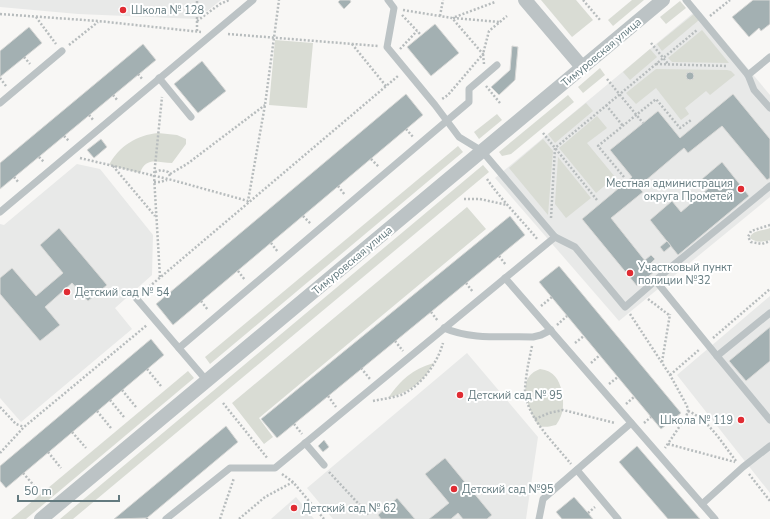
<svg xmlns="http://www.w3.org/2000/svg" width="770" height="519" viewBox="0 0 770 519" font-family="'Nunito Sans',sans-serif">
	<rect width="100%" height="100%" fill="#f8f7f5"/>
	<g fill="#e8e9e8">
		<path d="M0,0H221L197,19L78,14L0,7Z"/>
		<path d="M698,9L770,95V197L619,321L495,178Z"/>
		<path d="M77,164L100,169L153,235L152,275L115,308L132,329L21,422L0,398V224L4,225Z"/>
		<path d="M770,296V493L677,375Z"/>
		<path d="M467,353L538,437L526,519H333L307,488Z"/>
		<path d="M296,497L314,519H271Z"/>
	</g>
	<g fill="#d9dcd4">
		<path d="M541,0H576L593,20L572,37Z"/>
		<path d="M632,0H644L613,26L608,20Z"/>
		<path d="M680,1L686,8L666,24L660,17Z"/>
		<path d="M694,14L699,20L662,51L657,44Z"/>
		<path d="M702,30L729,63L672,62L668,58Z"/>
		<path d="M275,40L313,43L307,108L269,105Z"/>
		<path d="M650,49L657,57L630,80L623,72Z"/>
		<path d="M600,68L605,75L583,93L578,87Z"/>
		<path d="M656,69L727,70L731,71L735,75L710,95L706,91L685,108L689,114L681,120L656,88L636,104L626,93Z"/>
		<path d="M568,95L574,102L511,154L502,156L499,152Z"/>
		<path d="M586,103L593,111L555,143L548,134Z"/>
		<path d="M497,114L502,120L479,139L474,132Z"/>
		<path d="M597,116L607,128L587,143L615,177L596,193L559,148Z"/>
		<path d="M158,133L177,135L186,139V144L172,163C158,163 146,156 140,173L109,165C119,146 137,135 158,133Z"/>
		<path d="M543,139L553,151L548,215L509,168Z"/>
		<path d="M458,146L463,152L210,364L205,357Z"/>
		<path d="M558,157L591,198L566,218L555,204Z"/>
		<path d="M483,165L489,172L73,519H60Z"/>
		<path d="M467,207L486,229L259,418L273,437L264,444L232,403Z"/>
		<path d="M770,228V240C763,242 756,243 750,238C751,230 763,231 770,228Z"/>
		<path d="M434,363C422,383 410,392 388,398C401,380 412,369 434,363Z"/>
		<path d="M540,369C554,371 559,379 562,392C564,405 564,414 556,425C551,426 545,428 540,426C535,423 532,414 530,409C524,393 521,376 540,369Z"/>
		<path d="M188,371L194,378L26,519H11Z"/>
	</g>
	<g fill="#a3b0b2" stroke="#d9d9d7">
		<path d="M340,0H350L351,2L344,9L338,2Z"/>
		<path d="M753,0H770V24L761,31L759,28L749,37L732,17Z"/>
		<path d="M435,24L459,53L431,76L407,47Z"/>
		<path d="M29,27L42,43L0,77V51Z"/>
		<path d="M143,44L156,60L0,189V163Z"/>
		<path d="M512,46L518,47L515,80L499,95L491,87L510,70Z"/>
		<path d="M202,61L226,91L198,113L174,84Z"/>
		<circle cx="690" cy="76" r="4"/>
		<path d="M406,94L423,115L173,325L156,304Z"/>
		<path d="M733,94L770,139V178L767,180L722,126L688,153L684,148L638,187L643,192L611,218L654,272L637,286L582,219L632,177L610,150L658,111L680,138Z"/>
		<path d="M101,139L107,147L94,158L87,150Z"/>
		<path d="M722,162L749,196L678,255L650,220L672,201L681,212L709,188L702,179Z"/>
		<path d="M510,216L525,235L277,438L261,419Z"/>
		<path d="M59,228L107,285L88,301L72,283L45,307L60,325L40,341L0,294V278L12,268L36,296L63,273L40,245Z"/>
		<path d="M667,241L671,246L664,252L660,247Z"/>
		<path d="M651,255L655,259L649,265L645,260Z"/>
		<path d="M559,266L681,413L661,429L539,282Z"/>
		<path d="M770,327V361L746,381L729,361Z"/>
		<path d="M151,339L164,355L6,488L0,481V466Z"/>
		<path d="M226,426L238,442L147,518L114,519Z"/>
		<path d="M324,440L329,447L323,452L318,446Z"/>
		<path d="M637,446L693,511L700,519H668L619,462Z"/>
		<path d="M445,458L492,515L487,519H463L458,513L451,519H429L449,503L425,474Z"/>
		<path d="M574,497L588,513L593,519H562L556,512Z"/>
		<path d="M397,498L415,519H381L378,515Z"/>
	</g>
	<g fill="none" stroke-linecap="round" stroke-linejoin="round">
		<g stroke="#b7bcbd" stroke-width="2.5" stroke-dasharray="2 2" stroke-linecap="butt">
			<path d="M583,0L600,20"/>
			<path d="M403,10L452,18L483,54L448,95L442,99"/>
			<path d="M0,14L98,21L201,32"/>
			<path d="M402,15L421,35"/>
			<path d="M440,16L443,0"/>
			<path d="M710,16L730,0"/>
			<path d="M36,17L56,44"/>
			<path d="M455,17L495,2"/>
			<path d="M453,18L500,22"/>
			<path d="M197,21L220,4L229,0"/>
			<path d="M197,31V0"/>
			<path d="M228,34L378,46"/>
			<path d="M651,43L669,65"/>
			<path d="M352,44L386,86"/>
			<path d="M69,45L98,22"/>
			<path d="M400,49L417,31"/>
			<path d="M24,57L30,64"/>
			<path d="M484,64L483,54L489,31L507,16"/>
			<path d="M656,64L727,66"/>
			<path d="M138,74L143,80"/>
			<path d="M0,78L6,86"/>
			<path d="M607,79L643,123"/>
			<path d="M486,86L500,103"/>
			<path d="M113,95L118,101"/>
			<path d="M606,105L623,126"/>
			<path d="M89,115L94,121"/>
			<path d="M406,129L414,138"/>
			<path d="M543,133L597,200"/>
			<path d="M64,136L69,141"/>
			<path d="M39,157L44,162"/>
			<path d="M80,158L172,180L248,201L265,105L279,0"/>
			<path d="M371,159L379,167"/>
			<path d="M113,166L155,216"/>
			<path d="M155,172L161,170L168,172L170,176"/>
			<path d="M170,174L187,164L265,105"/>
			<path d="M14,177L19,183"/>
			<path d="M624,177L598,146L656,99L680,128L691,120"/>
			<path d="M487,179C502,201 521,219 538,240"/>
			<path d="M154,182H160L167,180"/>
			<path d="M338,186L345,195"/>
			<path d="M464,199H480L507,205"/>
			<path d="M303,216L311,224"/>
			<path d="M551,218L555,148L697,30"/>
			<path d="M770,225L751,231L748,237L751,242L762,244L770,241"/>
			<path d="M271,243L278,252"/>
			<path d="M499,256L506,265"/>
			<path d="M238,271L245,280"/>
			<path d="M160,277L154,176L162,97"/>
			<path d="M466,283L473,292"/>
			<path d="M143,292L398,76"/>
			<path d="M648,299L669,315"/>
			<path d="M201,301L208,310"/>
			<path d="M541,306L552,297"/>
			<path d="M431,312L438,321"/>
			<path d="M630,314L670,375L687,406L688,411L686,417L665,448"/>
			<path d="M557,325L567,316"/>
			<path d="M713,338L770,289"/>
			<path d="M395,341L403,351"/>
			<path d="M575,343L584,336"/>
			<path d="M532,346C529,360 526,374 525,389C525,416 555,444 571,464"/>
			<path d="M662,362L670,314"/>
			<path d="M591,363L600,355"/>
			<path d="M361,368L370,379"/>
			<path d="M147,369L161,386"/>
			<path d="M670,375L700,349"/>
			<path d="M609,384L618,377"/>
			<path d="M122,390L136,407"/>
			<path d="M328,396L336,407"/>
			<path d="M110,400L124,417"/>
			<path d="M373,401C382,399 392,398 401,395C421,386 437,364 443,343"/>
			<path d="M223,403L268,459"/>
			<path d="M626,404L634,397"/>
			<path d="M0,407L16,424L24,427"/>
			<path d="M97,411L111,428"/>
			<path d="M688,411C709,420 722,443 736,461"/>
			<path d="M535,419L549,413L563,410L615,423"/>
			<path d="M644,423L651,417"/>
			<path d="M294,424L302,434"/>
			<path d="M72,432L86,448"/>
			<path d="M668,444L735,462"/>
			<path d="M48,452L61,468"/>
			<path d="M0,453L24,427L147,325"/>
			<path d="M329,472L369,515"/>
			<path d="M23,473L37,489"/>
			<path d="M282,474L293,482L324,519"/>
			<path d="M749,474L770,501"/>
			<path d="M588,513L595,507"/>
			<path d="M147,518V519"/>
			<path d="M220,519L234,478"/>
			<path d="M239,519L265,497L293,482"/>
		</g>
		<g stroke="#bcc3c5" stroke-width="7">
			<path d="M388,0L394,8L387,47L435,105L459,137L482,151L555,237"/>
			<path d="M686,0L748,75L754,90L770,108"/>
			<path d="M748,75L770,57"/>
			<path d="M159,78L191,117"/>
			<path d="M0,103L62,51"/>
			<path d="M0,212L253,0"/>
			<path d="M505,278L715,519"/>
			<path d="M656,281L717,356"/>
			<path d="M136,298L207,381"/>
			<path d="M770,313L717,356L770,420"/>
			<path d="M444,328C471,340 504,336 533,337L541,335L551,330"/>
			<path d="M179,348L469,102V89L497,65"/>
			<path d="M305,443L324,465"/>
			<path d="M577,470L618,519"/>
			<path d="M702,504L743,467L770,446"/>
			<path d="M166,519L230,468H275L555,237L575,247L625,307L671,267L770,186"/>
			<path d="M539,519L543,499L631,423"/>
		</g>
		<g stroke="#bcc3c5" stroke-width="14">
			<path d="M525,0L582,67"/>
			<path d="M41,519L663,0"/>
		</g>
	</g>
	<g fill="#e02c33" stroke="#fff" stroke-width="1.5">
		<circle cx="123" cy="10" r="4"/>
		<circle cx="741" cy="189" r="4"/>
		<circle cx="630" cy="273" r="4"/>
		<circle cx="67" cy="292" r="4"/>
		<circle cx="460" cy="395" r="4"/>
		<circle cx="741" cy="420" r="4"/>
		<circle cx="454" cy="489" r="4"/>
		<circle cx="294" cy="508" r="4"/>
	</g>
	<g text-anchor="middle" stroke-width="4" stroke-linejoin="round" paint-order="stroke">
		<g font-size="11" fill="#637a7f" stroke="#fff" text-anchor="start">
			<text x="131" y="14">Школа № 128</text>
			<text x="733" y="187" text-anchor="end">Местная администрация<tspan x="733" dy="13">округа Прометей</tspan></text>
			<text x="638" y="271">Участковый пункт<tspan x="638" dy="13">полиции №32</tspan></text>
			<text x="75" y="296">Детский сад № 54</text>
			<text x="468" y="399">Детский сад № 95</text>
			<text x="733" y="424" text-anchor="end">Школа № 119</text>
			<text x="462" y="493">Детский сад №95</text>
			<text x="302" y="512">Детский сад № 62</text>
		</g>
		<g font-size="11" fill="#637a7f" stroke="#fff">
			<text transform="translate(601 52) rotate(-40)" y="4">Тимуровская улица</text>
			<text transform="translate(352 260) rotate(-40)" y="4">Тимуровская улица</text>
		</g>
	</g>
	<path d="M18 495v6h101v-6" fill="none" stroke="#637a7f" stroke-width="2"/>
	<text x="24" y="495" font-size="12" fill="#637a7f" stroke="#ffffff" stroke-width="3" paint-order="stroke">50 m</text>
</svg>
